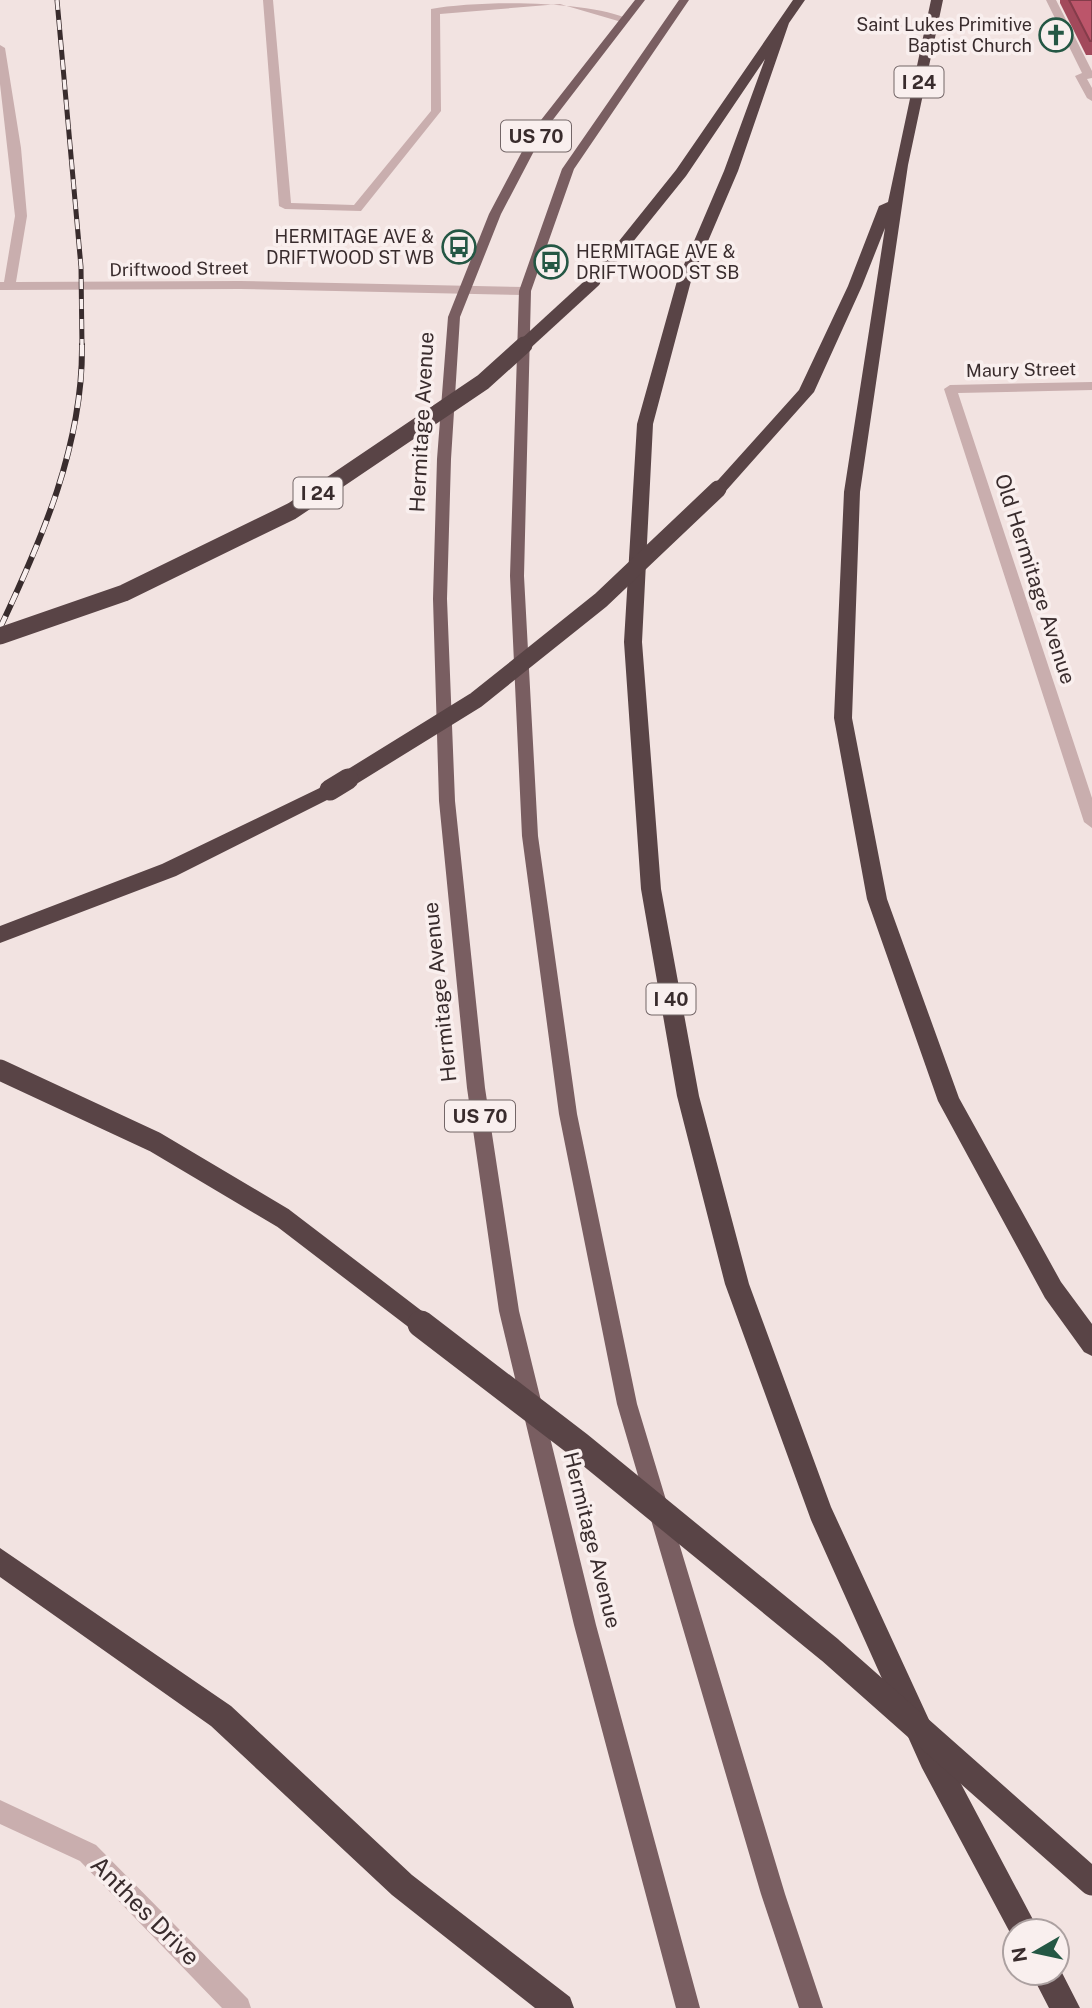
<svg xmlns="http://www.w3.org/2000/svg" width="1092" height="2008" viewBox="0 0 1092 2008" font-family="'Public Sans',sans-serif">
	<rect width="100%" height="100%" fill="#f2e3e1"/>
	<g fill="none" stroke-linecap="round" stroke-linejoin="round">
		<g fill="#c9aeae" fill-rule="evenodd">
			<path d="M263,0H273L291,203L354,205L431,111V9C479,0 590,0 630,20L625,23L560,4L440,14L441,111L361,211L285,209L279,206Z"/>
			<path d="M1046,0H1056L1092,71V78L1087,79L1092,88V101L1087,98L1075,76L1082,73Z"/>
			<path d="M0,45L5,48L21,148L27,216L16,282L240,281L525,287L531,291L525,295L240,289L0,290V282H4L15,216L0,84Z"/>
			<path d="M1092,382V390L958,393L1092,798V828L1084,822L944,389L950,385Z"/>
			<path d="M0,1800L96,1845L248,1999L251,2008H222L80,1861L0,1824Z"/>
		</g>
		<g fill="#795e61" fill-rule="evenodd">
			<path d="M635,0H645L545,130L501,214L460,317L451,459L447,599L455,801L485,1088L519,1311L596,1625L700,2008H676L574,1625L499,1311L467,1088L439,801L433,599L437,459L448,317L489,214L534,129Z"/>
			<path d="M679,0H689L574,169L531,291L524,576L538,836L577,1114L637,1404L785,1894L823,2008H799L761,1894L617,1404L559,1114L522,836L510,576L519,291L562,169Z"/>
		</g>
		<g fill="#594446" fill-rule="evenodd">
			<path d="M793,0H805L789,23L738,171L691,281L653,424L642,642L661,889L699,1096L749,1284L831,1507L942,1748L1039,1931H1015V1942L922,1768L811,1520L725,1284L677,1096L641,889L624,642L637,424L677,281L724,171L765,59L686,176L599,284L594,285L587,281L676,170Z"/>
			<path d="M931,0H943L908,165L860,492L852,718L887,899L959,1098L1061,1282L1092,1324V1356L1084,1352L1045,1298L938,1101L867,899L834,718L844,492L885,228L862,286L814,392L724,493L718,494L710,489L799,390L848,286L879,206L888,202Z"/>
			<path d="M330,783L337,785L340,790L337,795L176,876L0,943V926L162,864Z"/>
			<path d="M0,1548L231,1706L412,1875L570,1997L574,2008H535L392,1895L211,1726L0,1577Z"/>
			<path d="M1057,1963L1080,2008H1049L1031,1973H1057Z"/>
		</g>
		<defs>
			<path id="rail-far1" d="M57,0L81,267L82,347"/>
			<path id="rail" d="M0,628C42,539 83,445 82,345"/>
		</defs>
		<use href="#rail-far1" stroke="#392c2d" stroke-width="5"/>
		<use href="#rail" stroke="#392c2d" stroke-width="6"/>
		<use href="#rail-far1" stroke="#f9efee" stroke-width="3.5" stroke-dasharray="10" stroke-linecap="butt"/>
		<use href="#rail" stroke="#f9efee" stroke-width="4.5" stroke-dasharray="13" stroke-linecap="butt"/>
		<path stroke="#594446" stroke-width="13" d="M522,347L594,281"/>
		<g stroke="#594446" stroke-width="17">
			<path d="M0,636L124,593L292,511L483,382L524,345"/>
			<path d="M345,781L476,700L601,600L718,489"/>
		</g>
		<g stroke="#594446" stroke-width="21">
			<path d="M330,790L348,779"/>
			<path d="M0,1070L155,1142L283,1218L423,1325"/>
		</g>
		<path stroke="#594446" stroke-width="27" d="M421,1324L579,1445L830,1650L1092,1882"/>
	</g>
	<path fill="#a2495b" d="M1060,0H1092V55H1086L1060,3Z"/>
	<path fill="#bc556a" stroke="#843c4a" stroke-width="2" d="M1069,0H1092V41H1090Z"/>
	<defs>
		<symbol id="church-ring" viewBox="-11 -11 22 22"><circle r="9.5" fill="#f9efee" stroke="#245744" stroke-width="1.5"/><path d="M-1.2-6h2.4v3.5h3.3v2.4h-3.3V6h-2.4V-.1h-3.3v-2.4h3.3Z" fill="#245744"/></symbol>
		<symbol id="bus-ring" viewBox="-11 -11 22 22"><circle r="9.5" fill="#f9efee" stroke="#245744" stroke-width="1.5"/><path d="M-5-6H5V4H4V6H2V4H-2V6H-4V4H-5ZM-3.5-4V0h7V-4ZM-3.5 1.2v1.5H-2V1.2ZM2 1.2v1.5H3.5V1.2Z" fill="#245744"/></symbol>
	</defs>
	<g fill-rule="evenodd">
		<use href="#church-ring" x="1037" y="16" width="38" height="38"/>
		<use href="#bus-ring" x="440" y="228" width="38" height="38"/>
		<use href="#bus-ring" x="532" y="243" width="38" height="38"/>
	</g>
	<g text-anchor="middle" stroke-width="7" stroke-linejoin="round" paint-order="stroke">
		<g font-size="18" fill="#392c2d" stroke="#f9efee" text-anchor="end">
			<text x="1032" y="31">Saint Lukes Primitive<tspan x="1032" dy="21">Baptist Church</tspan></text>
			<text x="434" y="243">HERMITAGE AVE &amp;<tspan x="434" dy="21">DRIFTWOOD ST WB</tspan></text>
			<text x="576" y="258" text-anchor="start">HERMITAGE AVE &amp;<tspan x="576" dy="21">DRIFTWOOD ST SB</tspan></text>
		</g>
		<g font-size="18" fill="#392c2d" stroke="#f9efee">
			<text transform="translate(179 269) rotate(-1)" y="6">Driftwood Street</text>
			<text transform="translate(1021 370) rotate(-1)" y="6">Maury Street</text>
		</g>
		<g fill="#f9efee" stroke="#736667" stroke-width="2">
			<rect x="894.5" y="66.5" width="49" height="31" rx="5"/>
			<rect x="501" y="120.5" width="70" height="31" rx="5"/>
			<rect x="293.5" y="477.5" width="49" height="31" rx="5"/>
			<rect x="646.5" y="983.5" width="49" height="31" rx="5"/>
			<rect x="445" y="1100.5" width="70" height="31" rx="5"/>
		</g>
		<g font-size="19" font-weight="bold" fill="#392c2d">
			<text x="919" y="89">I 24</text>
			<text x="536" y="143">US 70</text>
			<text x="318" y="500">I 24</text>
			<text x="671" y="1006">I 40</text>
			<text x="480" y="1123">US 70</text>
		</g>
		<g font-size="21" fill="#392c2d" stroke="#f9efee">
			<text transform="translate(422 422) rotate(-87)" y="7">Hermitage Avenue</text>
			<text transform="translate(1035 579) rotate(72)" y="7">Old Hermitage Avenue</text>
			<text transform="translate(440 992) rotate(-96)" y="7">Hermitage Avenue</text>
			<text transform="translate(592 1540) rotate(76)" y="7">Hermitage Avenue</text>
		</g>
		<g font-size="24" fill="#392c2d" stroke="#f9efee">
			<text transform="translate(145 1911) rotate(45)" y="8">Anthes Drive</text>
		</g>
	</g>
	<g transform="translate(1036 1952) rotate(261)"><circle r="33" fill="#f9efee" stroke="#aca1a1" stroke-width="2"/>
	<path d="M0-5L12 26L0 18L-12 26Z" fill="#245744"/>
	<text y="-10" font-size="19" font-weight="bold" text-anchor="middle" fill="#392c2d">N</text>
	</g>
</svg>
